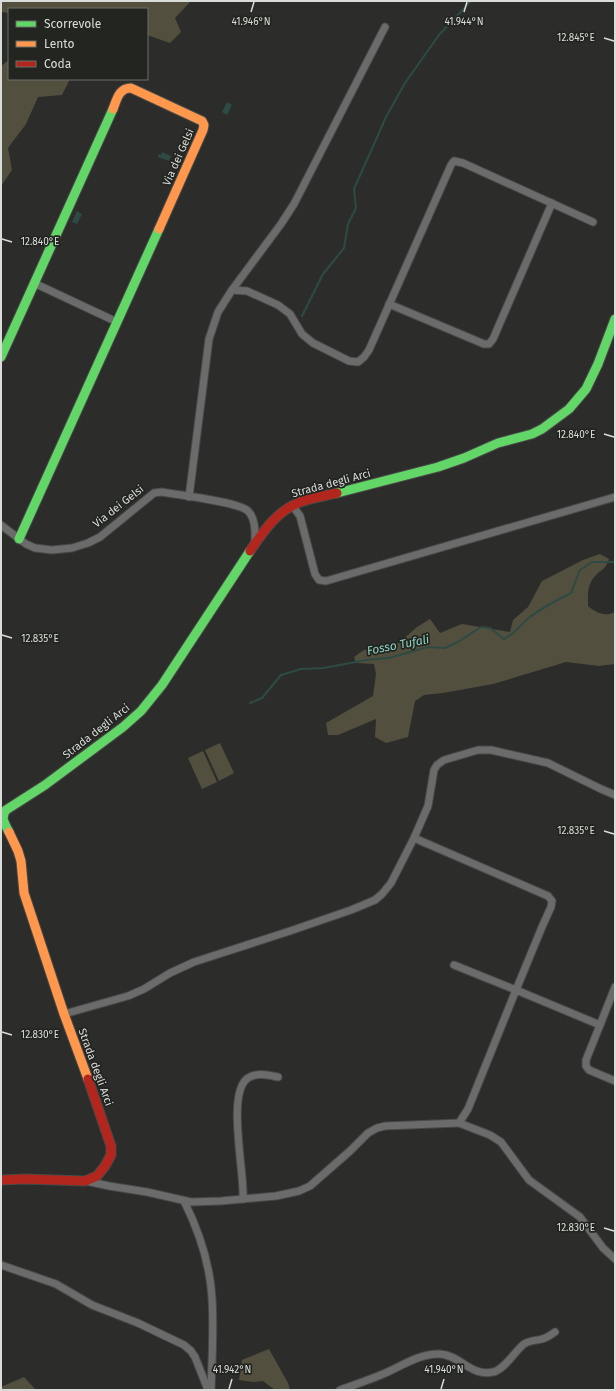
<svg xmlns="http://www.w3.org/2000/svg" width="616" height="1391" viewBox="0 0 616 1391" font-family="'Fira Sans',sans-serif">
	<rect width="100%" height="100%" fill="#2c2d2b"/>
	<g fill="#534f3e">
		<path d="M1,1H191L175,18L181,32L170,43L147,35V9H9V13L1,12Z"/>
		<path d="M9,60V79H70L62,95L38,97L26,124L8,148L12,170L1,186V66Z"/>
		<path d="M600,554L609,559C604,572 602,568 595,576C587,585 588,595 588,606C596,613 606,617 615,612V664L599,666L566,662L493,684L443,693L424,695L415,701L408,737L386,743L375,737L376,719L338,735H328L326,723L373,696L376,674L374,664L356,663L354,657L364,650H386L400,642L417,627L430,619L440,633L462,624L510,632L513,620L528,607L542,581L583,560Z"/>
		<path d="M220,743L234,773L219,781L205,750Z"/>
		<path d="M203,751L217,782L202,789L188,758Z"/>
		<path d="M269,1349L288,1383L290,1390H275L263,1381L253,1382L239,1380L242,1360Z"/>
		<path d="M24,1377L36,1390H1V1387Z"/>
	</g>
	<g fill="#2d4b44">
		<path d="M227,102L232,105L227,115L222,112Z"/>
		<path d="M162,152L171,156L169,161L158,157L159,154L161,155Z"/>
		<path d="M77,211L82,214L77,224L72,222Z"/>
	</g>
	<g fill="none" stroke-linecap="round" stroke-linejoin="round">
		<g stroke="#2d4b44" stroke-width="2">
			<path d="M302,316L323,274L344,248L348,224L356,208L354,189L386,117L405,83L439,35L471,1"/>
			<path d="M250,703L262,698L281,675L301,669L324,668L366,660L389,658L428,647L445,648L458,642L481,627L490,628L504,639C517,633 520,624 530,617C543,607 557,600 571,593L580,570L592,562H615"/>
		</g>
		<defs>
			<g id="street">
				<path d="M34,283L117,322"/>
				<path d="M232,290L281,224L294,204L385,27"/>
				<path d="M389,304L484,344H489L493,339L552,203"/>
				<path d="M189,497L209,339L218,312L232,290L247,291L278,305L290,314L302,334L313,343L349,361L358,362L364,357L369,350L451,165L454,161L463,163L593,222"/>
				<path d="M292,505L300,516L315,574L319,580L326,581L615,497"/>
				<path d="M1,525L26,544L35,548L52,550L72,548L88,543L100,537L154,493L162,492C178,495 239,502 248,511C256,519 255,533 255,543"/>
				<path d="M414,838L548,896L552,901L551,907L542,927L516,990L454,965"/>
				<path d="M64,1014L128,996L144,989L170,973L194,962L290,931L351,910L375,900L382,894L391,883L414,838L428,806L434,770L437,765L444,760L478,750H491L548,763L601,789L615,795"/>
				<path d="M600,1025L615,987"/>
				<path d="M459,1123L490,1135L501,1142L529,1180L580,1217L603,1248L615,1259"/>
				<path d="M86,1181L109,1186L147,1192L191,1202L221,1201L276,1196L299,1191L310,1186L350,1151L368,1133L377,1128L385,1126L459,1123L468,1109L516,990L600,1025L586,1060V1066L589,1070L615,1081"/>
				<path d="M243,1199C245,1174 226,1092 248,1078C257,1072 268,1075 278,1077"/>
				<path d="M184,1201C199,1231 210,1265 212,1298C214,1328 212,1360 211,1390"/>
				<path d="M1,1265L56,1284L92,1305L138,1323L184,1345L191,1351L195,1357L208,1390"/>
				<path d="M340,1390C354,1385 369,1380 383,1374C400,1367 420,1353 440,1354C460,1355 471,1377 493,1372C504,1370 515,1351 524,1344C530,1340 535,1341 542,1339C546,1338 551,1335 555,1332"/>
			</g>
			<g id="fast">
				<path d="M1,357L113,109"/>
				<path d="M337,493L438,467L464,458L498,443L532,434L542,429L569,409L586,389L598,364L615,319"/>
				<path d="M19,539L159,229"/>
				<path d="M9,832C5,824 0,818 6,810L45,785L123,727L141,711L162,685L250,551"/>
			</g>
			<g id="slow">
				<path d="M113,109C117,99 119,88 131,88L202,121L204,125L203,130L159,229"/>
				<path d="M9,832L18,851L21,861L24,893L64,1014L88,1079"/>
			</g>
			<g id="jam">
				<path d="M250,551C263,532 276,512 298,503C309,498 324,496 337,493"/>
				<path d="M1,1180L25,1179L85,1181L97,1176L105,1166L111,1155V1146L88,1079"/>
			</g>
		</defs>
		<use href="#street" stroke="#484947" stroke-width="9"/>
		<use href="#fast" stroke="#484947" stroke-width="11"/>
		<use href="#slow" stroke="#484947" stroke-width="11"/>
		<use href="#jam" stroke="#484947" stroke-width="11"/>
		<use href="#street" stroke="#6a6b6a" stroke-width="7"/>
		<use href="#fast" stroke="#63d668" stroke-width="9"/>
		<use href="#slow" stroke="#ff974d" stroke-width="9"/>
		<use href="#jam" stroke="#b3261e" stroke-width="9"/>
	</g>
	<path fill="none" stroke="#dadcd9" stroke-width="1.5" d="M251,12L254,2M464,12L467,2M604,38L614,41M2,239L12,242M604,434L614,437M2,635L12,638M604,831L614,834M2,1032L12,1035M604,1228L614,1231M229,1389L232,1379M441,1389L444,1379"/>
	<g text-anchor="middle" stroke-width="3.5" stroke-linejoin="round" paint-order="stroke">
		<g font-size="11" fill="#dadcd9" stroke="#222520">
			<text transform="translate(178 157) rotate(-66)" y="4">Via dei Gelsi</text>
			<text transform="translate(331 483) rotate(-15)" y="4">Strada degli Arci</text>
			<text transform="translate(118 506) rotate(-38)" y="4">Via dei Gelsi</text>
			<text transform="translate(96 731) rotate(-38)" y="4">Strada degli Arci</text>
			<text transform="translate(96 1067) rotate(70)" y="4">Strada degli Arci</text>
		</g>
		<g font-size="12" font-style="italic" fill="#8dd0be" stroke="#222520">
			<text transform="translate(398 645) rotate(-11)" y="4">Fosso Tufali</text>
		</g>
	</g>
	<g font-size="10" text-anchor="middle" fill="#dadcd9" stroke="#222520" stroke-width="3.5" stroke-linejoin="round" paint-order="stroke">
		<text x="251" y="25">41.946°N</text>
		<text x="464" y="25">41.944°N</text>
		<text x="576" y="41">12.845°E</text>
		<text x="40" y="245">12.840°E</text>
		<text x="576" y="438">12.840°E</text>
		<text x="40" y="642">12.835°E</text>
		<text x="576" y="834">12.835°E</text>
		<text x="40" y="1038">12.830°E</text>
		<text x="576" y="1231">12.830°E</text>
		<text x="232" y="1373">41.942°N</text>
		<text x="444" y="1373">41.940°N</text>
	</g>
	<rect width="616" height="1391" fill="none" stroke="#dadcd9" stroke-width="4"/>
	<rect x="8" y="8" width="140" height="72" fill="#222520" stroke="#6c6e6a"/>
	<rect x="16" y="21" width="20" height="6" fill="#63d668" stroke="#6c6e6a"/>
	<text x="44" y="28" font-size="12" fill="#dadcd9">Scorrevole</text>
	<rect x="16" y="41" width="20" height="6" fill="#ff974d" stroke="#6c6e6a"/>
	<text x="44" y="48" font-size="12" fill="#dadcd9">Lento</text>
	<rect x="16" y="61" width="20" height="6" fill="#b3261e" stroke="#6c6e6a"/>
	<text x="44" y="68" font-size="12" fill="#dadcd9">Coda</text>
</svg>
